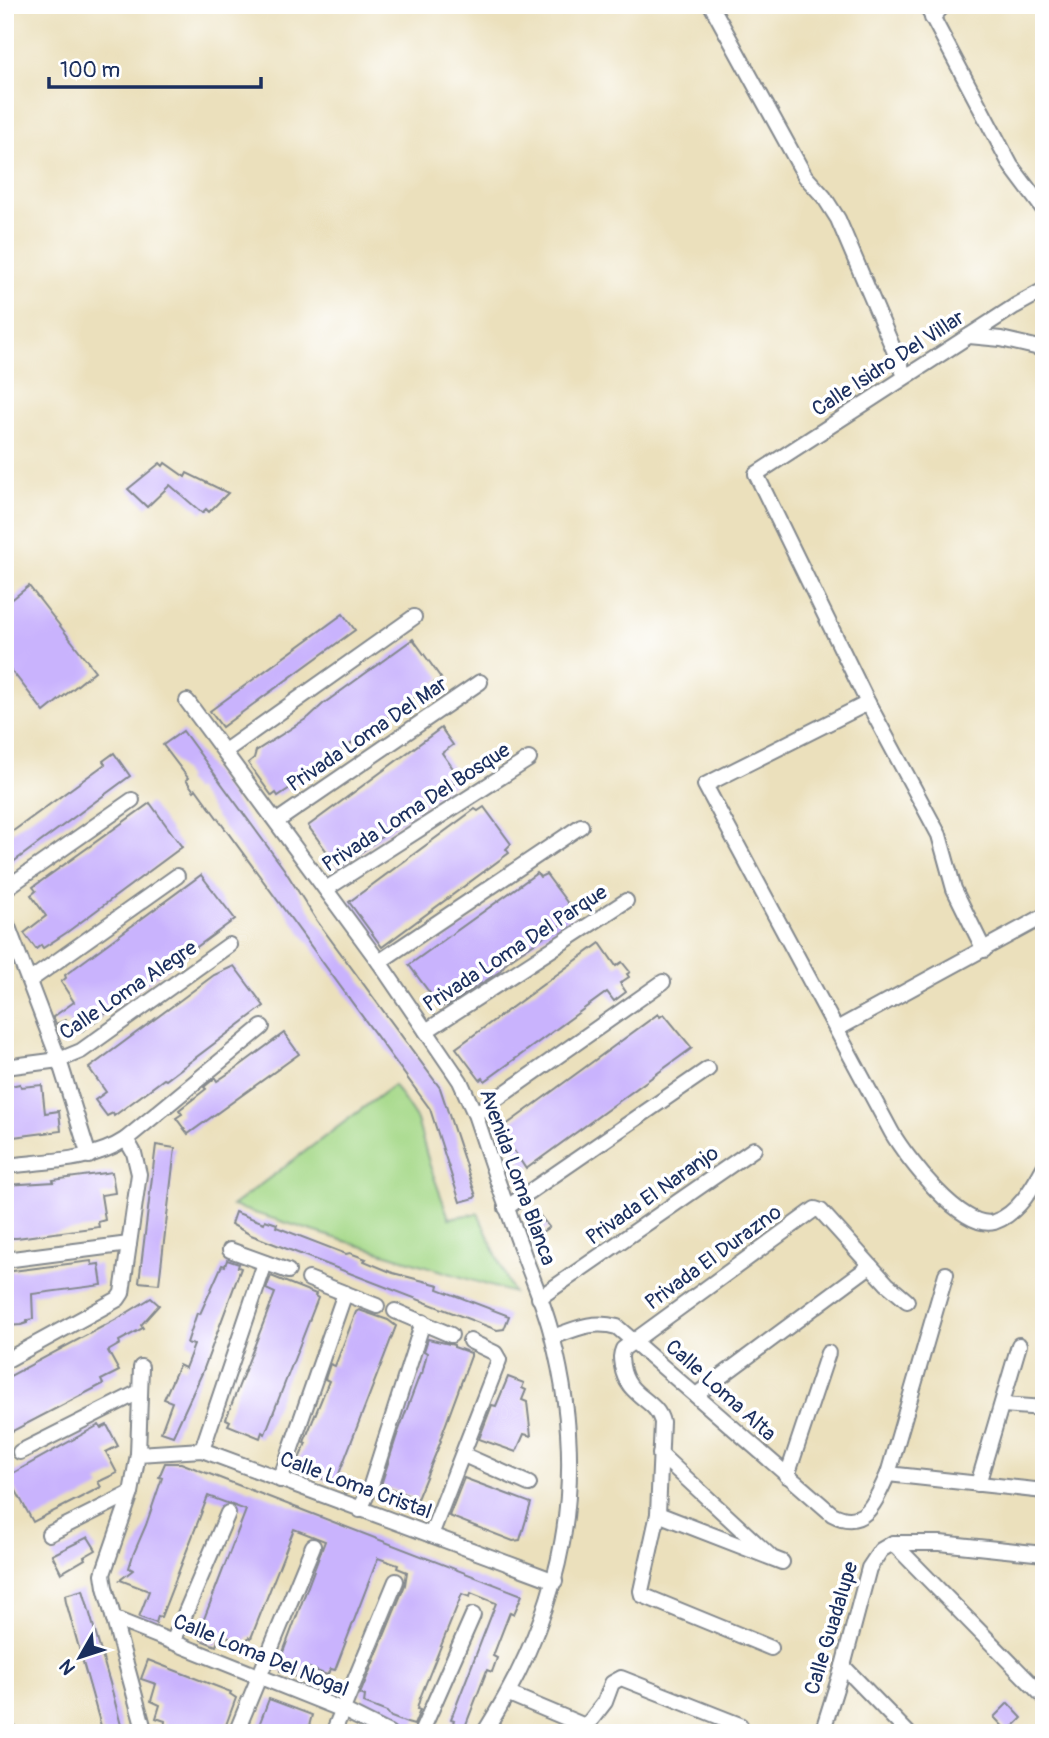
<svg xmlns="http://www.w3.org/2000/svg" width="1049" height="1738" viewBox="0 0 1049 1738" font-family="Pangolin,sans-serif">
	<rect width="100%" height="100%" fill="#fff"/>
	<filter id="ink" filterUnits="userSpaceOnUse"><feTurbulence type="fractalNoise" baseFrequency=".0143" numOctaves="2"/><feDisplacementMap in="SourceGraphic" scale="14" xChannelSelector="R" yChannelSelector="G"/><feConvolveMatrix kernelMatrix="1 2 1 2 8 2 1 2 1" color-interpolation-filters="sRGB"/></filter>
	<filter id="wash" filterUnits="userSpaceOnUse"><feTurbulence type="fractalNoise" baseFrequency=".00686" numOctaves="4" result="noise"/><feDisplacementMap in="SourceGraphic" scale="28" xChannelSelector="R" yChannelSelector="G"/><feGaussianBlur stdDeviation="1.57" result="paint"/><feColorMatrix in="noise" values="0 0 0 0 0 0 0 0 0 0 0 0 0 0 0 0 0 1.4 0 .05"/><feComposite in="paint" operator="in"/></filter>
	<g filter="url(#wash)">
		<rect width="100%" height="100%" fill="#ebe0bc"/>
		<path fill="#a6d989" stroke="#608474" stroke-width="2" d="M394,1085L417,1120L430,1166L449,1218L478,1213L513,1293L232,1206Z"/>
		<g id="blocks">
			<g fill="#c9b3fd">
				<path d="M160,463L163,466L165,463L185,477L187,473L228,493L209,512L206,509L202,513L170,485L147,507L128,489Z"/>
				<path d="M29,586L95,671L44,712L5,662V605Z"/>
				<path d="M343,614L355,630L222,727L210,711Z"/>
				<path d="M413,639L441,678L290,788L278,796L276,793L272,796L248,763L254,758L256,751L309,717L323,704Z"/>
				<path d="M441,728L453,745L442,753L457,774L453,779L455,783L339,868L308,826Z"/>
				<path d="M183,731L284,869L317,921L440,1088L476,1196L474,1198L460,1202L430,1109L204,800L196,789L194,791L186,780L188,778L163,745Z"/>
				<path d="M114,753L130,776L5,868V837L105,764L103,761Z"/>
				<path d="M150,803L182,847L66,933L43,948L41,945L36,949L24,933L46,916L31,895L36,891L33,887Z"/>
				<path d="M484,807L511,844L506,849L509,853L382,947L349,902L475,809L478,811Z"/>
				<path d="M537,873L540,877L546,874L575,913V915L507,962L499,972L447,1006L446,1004L441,1008L409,965Z"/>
				<path d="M201,875L235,919L82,1031L80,1027L74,1030L66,1020L56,1024L53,1017L74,1002L61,982L66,978L65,975Z"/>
				<path d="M600,943L616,966L622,962L630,972L627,974L629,977L620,983L626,992L614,1001L607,992L485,1081L483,1078L480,1080L456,1048Z"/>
				<path d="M234,966L264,1006L166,1080L164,1079L114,1116L113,1113L107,1116L95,1100L106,1092L89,1068L214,975Z"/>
				<path d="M658,1014L660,1017L664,1014L692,1048L526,1169L501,1131L504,1130L502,1128Z"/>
				<path d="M284,1033L299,1054L188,1134L176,1118L182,1114L179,1110L206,1089L204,1087L215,1078L217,1081L238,1067Z"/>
				<path d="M20,1084L21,1087L42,1085L45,1113L59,1111L61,1131L5,1138V1087Z"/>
				<path d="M156,1145L175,1148L159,1284L139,1282Z"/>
				<path d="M112,1172L115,1193L101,1195L105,1220L98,1222L99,1227L17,1238H10L9,1234H5V1185L54,1182L53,1180Z"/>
				<path d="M235,1212L264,1223L265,1220L277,1224L276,1227L346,1254L350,1253L366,1259L364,1261L393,1273L439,1285L438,1289L509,1316L504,1329L497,1330L251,1235L231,1224Z"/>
				<path d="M537,1212L549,1227L538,1235L526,1220Z"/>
				<path d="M227,1260L239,1264L238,1267L241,1268L203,1371L173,1436L161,1432L172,1402L164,1399L179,1365L185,1368L194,1345L187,1343L197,1313L200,1314L222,1265L225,1266Z"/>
				<path d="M91,1261L92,1265L99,1264L102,1285L32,1294L33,1319L27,1320V1323L21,1325L7,1326L5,1272Z"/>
				<path d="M271,1276L316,1294L315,1296L318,1298L265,1434L262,1432L260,1438L228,1425L230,1421L226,1419L275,1293L266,1289Z"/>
				<path d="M151,1298L159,1305L141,1325L143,1328L119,1341L120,1344L108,1351L119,1371L101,1380L103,1384L11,1432L10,1430L5,1432V1379L8,1377L117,1319Z"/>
				<path d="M359,1310L388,1320L396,1326L335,1484L295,1468L306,1443L304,1442L329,1381L325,1379L330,1364L335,1366L356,1312Z"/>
				<path d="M428,1339L454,1345V1347L471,1353V1356L440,1440L441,1441L417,1499L381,1485L396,1438L420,1374H422L427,1353L424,1351Z"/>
				<path d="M508,1377L524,1383L522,1388L526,1390L522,1400L527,1402L531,1436L524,1434L516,1452L479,1439L492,1405L496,1406Z"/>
				<path d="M99,1425L101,1428L107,1425L118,1446L106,1452L117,1473L98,1482L101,1487L33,1522L8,1476Z"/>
				<path d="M165,1463H181L522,1595L514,1614L510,1612L493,1656L497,1658L492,1672L487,1670L465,1727L453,1723L454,1720L451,1719L496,1603L471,1593L470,1597L462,1594L420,1698L417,1709L420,1710L414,1725L407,1723L391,1717L387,1712L364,1703L365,1696L360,1694L405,1585L407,1572L397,1568L398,1565L378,1558L335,1670L331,1669L327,1675L304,1666L299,1678L280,1671L282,1664L279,1663L325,1541L294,1529L251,1638L249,1637L245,1643L221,1634L216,1646L201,1640L202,1633L199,1632L246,1510L208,1496L161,1617L158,1616L156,1623L139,1617L149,1591L120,1580L133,1570L129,1568L133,1555L146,1525L162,1478L159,1477Z"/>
				<path d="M464,1478L531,1503L520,1540L513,1541L449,1516Z"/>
				<path d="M88,1537L96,1550L84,1557L85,1559L61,1573L52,1555Z"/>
				<path d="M83,1590L110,1683L123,1733H103L66,1602L65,1595Z"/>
				<path d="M148,1660L231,1692L230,1694L236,1698L223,1733H164L165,1721L156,1718L160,1705L151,1701L156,1684L141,1679Z"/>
				<path d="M269,1699L312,1715L307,1733H256Z"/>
				<path d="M1008,1703L1022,1718L1008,1732L994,1717Z"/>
			</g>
		</g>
	</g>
	<g filter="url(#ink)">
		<use href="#blocks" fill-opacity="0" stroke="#83888d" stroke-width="2"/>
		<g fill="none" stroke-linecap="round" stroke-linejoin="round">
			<defs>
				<g id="minor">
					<path d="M711,5L805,176L824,197L838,219L905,376"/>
					<path d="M926,5L1011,166L1044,210"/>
					<path d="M932,18L944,5"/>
					<path d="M969,336L1001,339L1044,349"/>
					<path d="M187,701L379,962L460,1081L475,1114C491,1163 508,1212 526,1261C535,1285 546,1310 552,1336C590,1482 564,1607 484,1733"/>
					<path d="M868,703L705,785L892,1133C906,1157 962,1231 994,1222C1018,1214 1033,1187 1044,1167"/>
					<path d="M225,751L414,617"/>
					<path d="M277,821L480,682"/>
					<path d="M5,889L132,800"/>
					<path d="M326,889L529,759"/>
					<path d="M5,919L59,1060L89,1156"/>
					<path d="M984,950L954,889L939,835L868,703L756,474L1015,306L1044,290"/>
					<path d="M379,962L581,826"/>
					<path d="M29,981L177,876"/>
					<path d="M837,1029L1044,916"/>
					<path d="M426,1031L626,901"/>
					<path d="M5,1067L59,1060L81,1051L229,945"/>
					<path d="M475,1114L663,982"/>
					<path d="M126,1139L262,1027"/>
					<path d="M5,1166C46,1161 91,1162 126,1139L134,1153L139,1174L122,1293L118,1299L5,1361"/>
					<path d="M506,1208L708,1069"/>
					<path d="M230,1250L288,1271"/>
					<path d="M5,1260L129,1244"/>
					<path d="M309,1279L377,1306"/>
					<path d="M539,1298L754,1149"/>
					<path d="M395,1311L451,1335"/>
					<path d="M553,1337C575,1329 593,1320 617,1327L832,1514C866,1532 876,1499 888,1474L946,1274"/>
					<path d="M141,1367L138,1454L131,1493L103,1574L105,1587L145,1733"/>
					<path d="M696,1395L870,1266"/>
					<path d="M1003,1405L1044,1408"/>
					<path d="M202,1450L265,1263"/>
					<path d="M20,1452L139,1392"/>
					<path d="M138,1454L202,1450L555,1581"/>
					<path d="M660,1454L770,1556"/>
					<path d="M464,1455L529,1484"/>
					<path d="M888,1474L1044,1491"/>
					<path d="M787,1476L828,1353"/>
					<path d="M280,1480L345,1293"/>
					<path d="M978,1484L1019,1345"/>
					<path d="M360,1510L371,1485L423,1322"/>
					<path d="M658,1514L782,1562"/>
					<path d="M49,1534L131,1493"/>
					<path d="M431,1535L499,1360L495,1353L470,1341"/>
					<path d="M893,1543L1044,1697"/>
					<path d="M115,1619L343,1710L389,1733"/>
					<path d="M173,1642L228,1513"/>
					<path d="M771,1648L642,1595L641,1591L658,1514L662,1422C656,1398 627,1398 622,1366C621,1359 620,1356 623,1349L815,1209L821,1211L887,1284L907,1301"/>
					<path d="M843,1666L908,1733"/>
					<path d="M509,1694L585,1726"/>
					<path d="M5,1722L9,1733"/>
					<path d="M236,1733L313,1546"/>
					<path d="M333,1733L396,1581"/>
					<path d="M421,1733L473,1615"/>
					<path d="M581,1733L605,1702L612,1683L621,1678L740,1725"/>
					<path d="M822,1733L843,1666L869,1568L881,1550L893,1543H940L1044,1554"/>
				</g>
			</defs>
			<use href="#minor" stroke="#83888d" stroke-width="18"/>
			<use href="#minor" stroke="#fff" stroke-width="14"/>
		</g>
	</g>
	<g text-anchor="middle" stroke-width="7" stroke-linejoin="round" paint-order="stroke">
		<g font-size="21" fill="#1b2f5e" stroke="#fff">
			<text transform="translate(888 363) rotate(-33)" y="7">Calle Isidro Del Villar</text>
			<text transform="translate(367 734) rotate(-34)" y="7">Privada Loma Del Mar</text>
			<text transform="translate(416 807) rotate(-33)" y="7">Privada Loma Del Bosque</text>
			<text transform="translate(515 948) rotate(-33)" y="7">Privada Loma Del Parque</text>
			<text transform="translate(128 990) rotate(-34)" y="7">Calle Loma Alegre</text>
			<text transform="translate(518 1177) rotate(70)" y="7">Avenida Loma Blanca</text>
			<text transform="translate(652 1195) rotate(-35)" y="7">Privada El Naranjo</text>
			<text transform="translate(713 1257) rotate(-36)" y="7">Privada El Durazno</text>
			<text transform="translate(721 1390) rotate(42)" y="7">Calle Loma Alta</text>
			<text transform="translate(356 1485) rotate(20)" y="7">Calle Loma Cristal</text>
			<text transform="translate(831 1628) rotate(-73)" y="7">Calle Guadalupe</text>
			<text transform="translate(261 1655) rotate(22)" y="7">Calle Loma Del Nogal</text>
		</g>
	</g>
	<rect width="1049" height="1738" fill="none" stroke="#fff" stroke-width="28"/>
	<g transform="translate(80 1657) rotate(231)" stroke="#ffffff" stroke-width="5" paint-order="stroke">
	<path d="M0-5L12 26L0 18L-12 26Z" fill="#1b2f5e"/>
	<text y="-10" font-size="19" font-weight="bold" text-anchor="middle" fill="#1b2f5e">N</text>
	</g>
	<path d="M49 77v10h212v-10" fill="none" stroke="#1b2f5e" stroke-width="3.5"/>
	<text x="60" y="77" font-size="21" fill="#1b2f5e" stroke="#ffffff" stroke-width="5" paint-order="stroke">100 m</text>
</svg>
